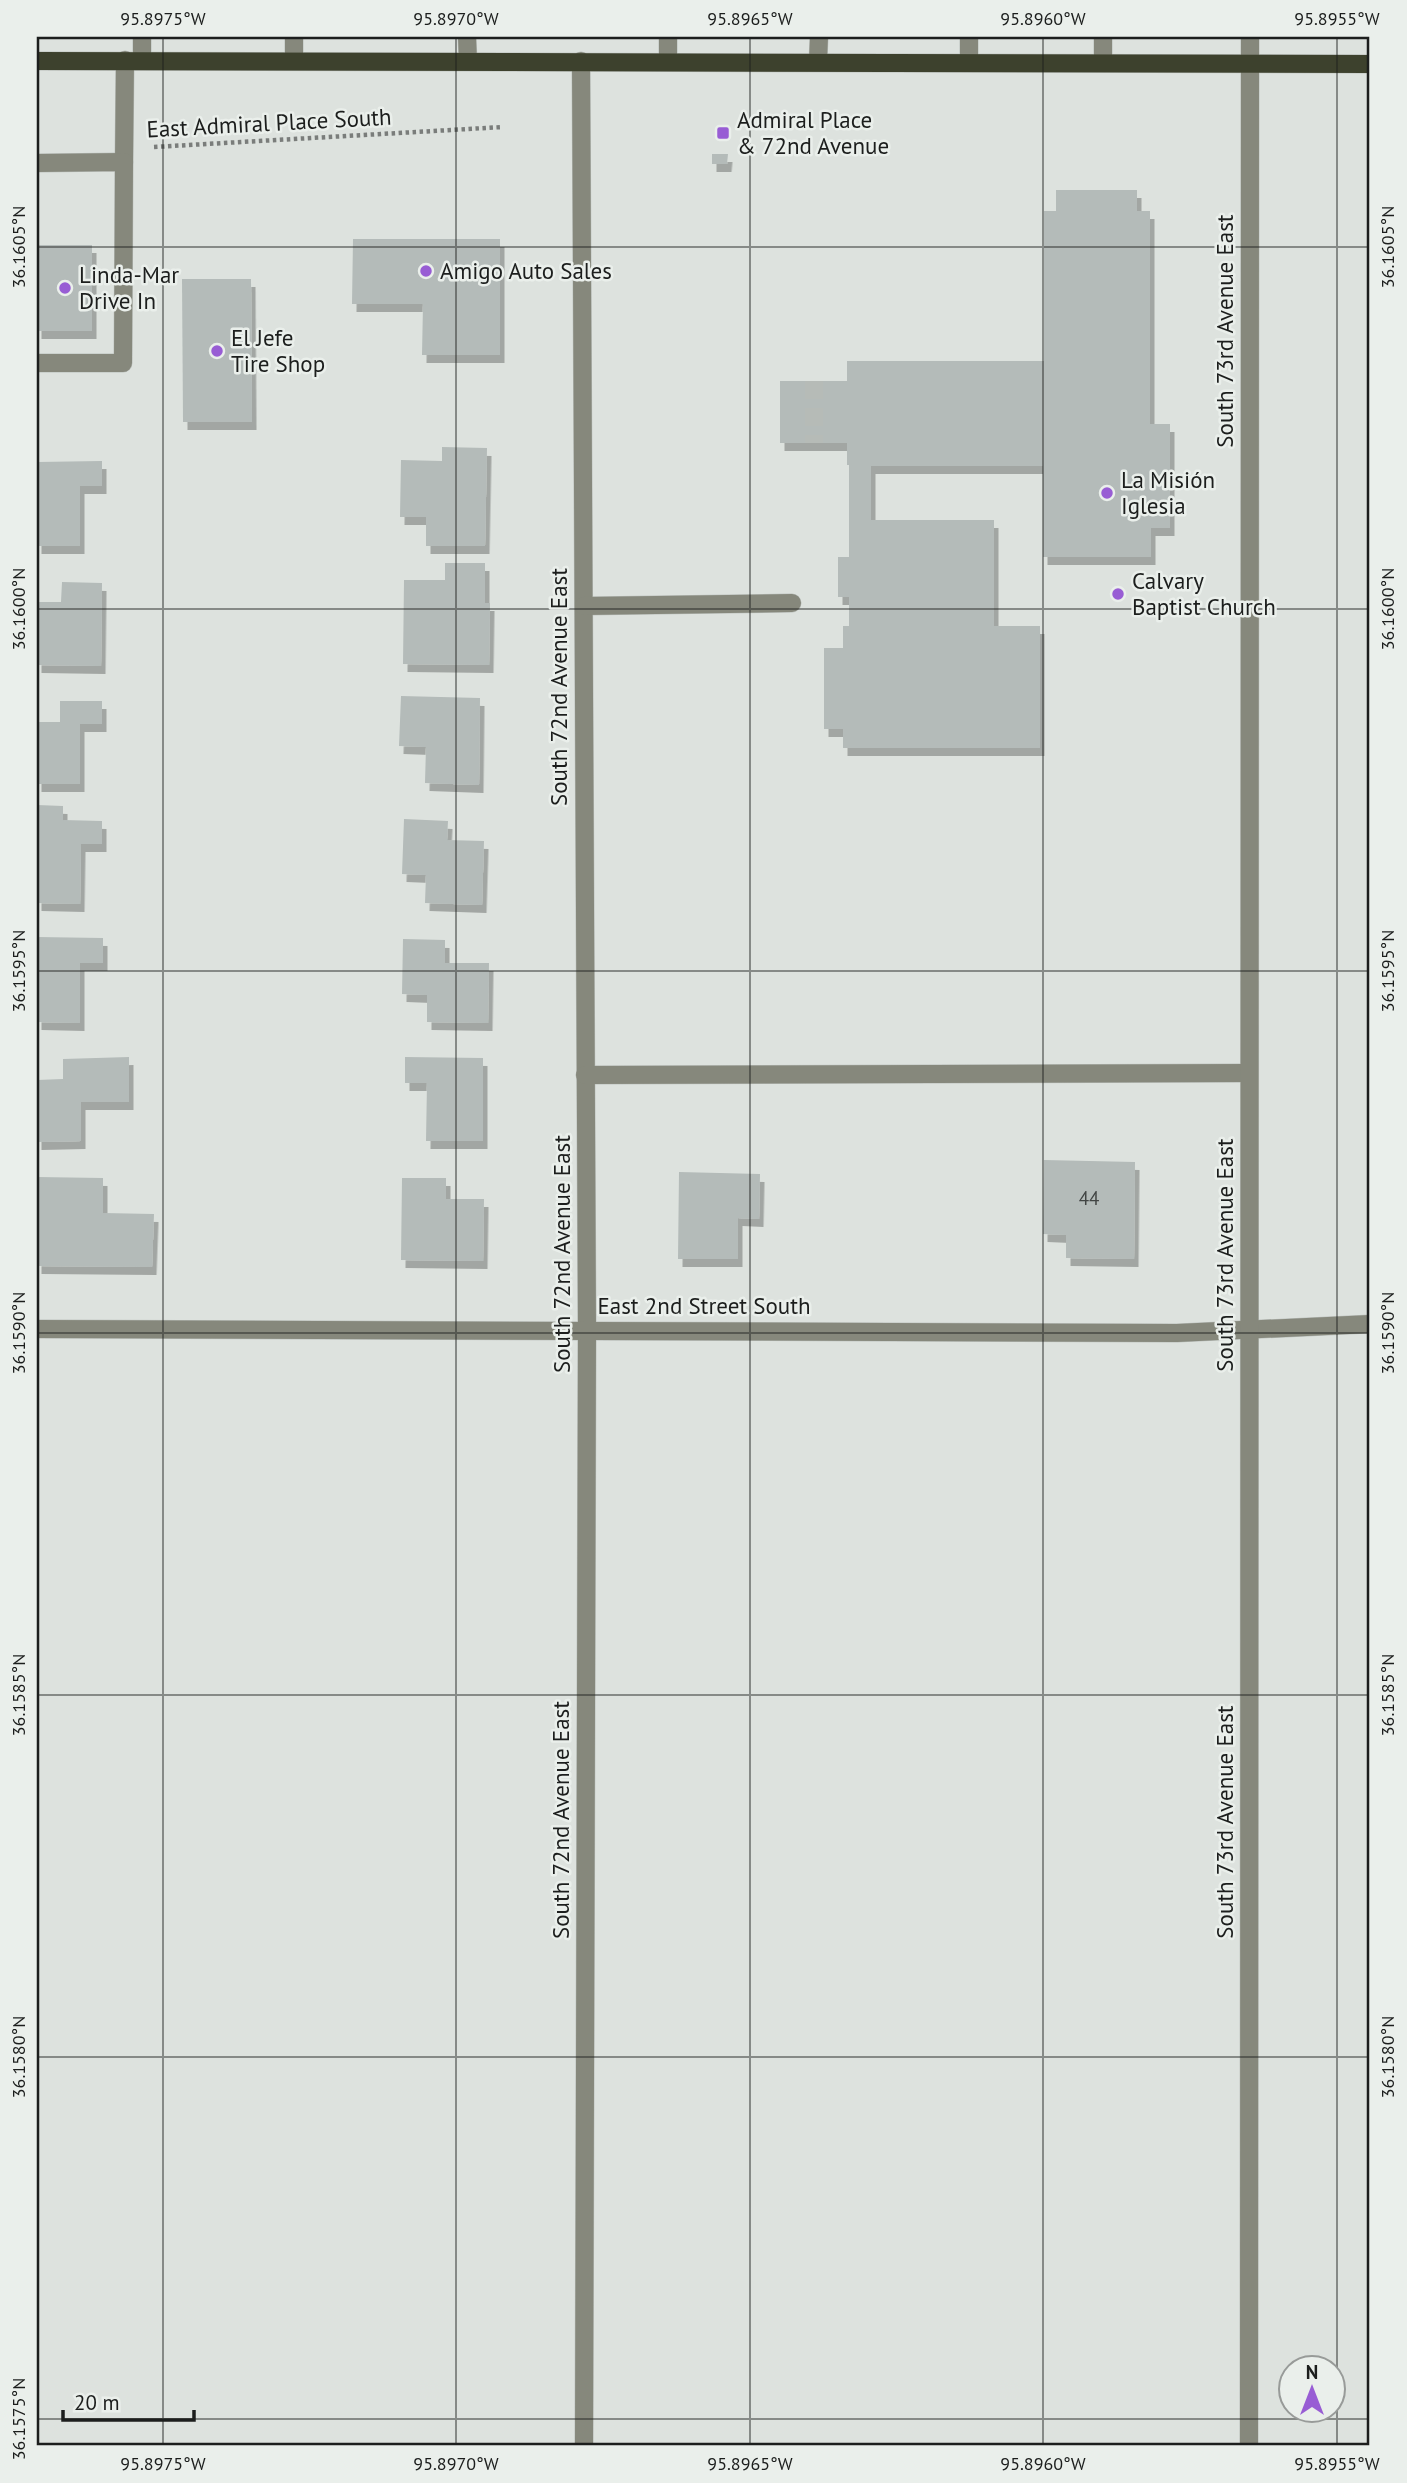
<svg xmlns="http://www.w3.org/2000/svg" width="1407" height="2483" viewBox="0 0 1407 2483" font-family="'PT Sans',sans-serif">
	<defs>
		<filter id="shadow"><feDropShadow dx="4.5" dy="8" stdDeviation="0" flood-color="#0004"/></filter>
	</defs>
	<rect width="100%" height="100%" fill="#dde2de"/>
	<g fill="#b4bbb9" filter="url(#shadow)">
		<path d="M712,154H728L727,164H712Z"/>
		<path d="M1056,190H1137V211H1150V424H1170V528H1151V557H1043V466H871V520H994V626H1040V748H843V729H824V648H843V626H849V597H838V557H849V465H847V443H780V381H847V361H1044V211H1056Z"/>
		<path d="M353,239H500V355H422L423,304H352Z"/>
		<rect x="37" y="245" width="55" height="86"/>
		<path d="M182,279H251L252,422H183Z"/>
		<path d="M442,447L487,448L485,546H426V517H400L401,460L442,461Z"/>
		<path d="M102,461V486H80V546H37V462Z"/>
		<path d="M445,563H485V603H490L489,665L403,664L404,580H445Z"/>
		<path d="M62,582L102,583L101,666L37,665V602H61Z"/>
		<path d="M401,696L480,698L479,785L425,783L426,747L399,746Z"/>
		<path d="M60,701H102V724H80V784H37V722H60Z"/>
		<path d="M37,805L63,806V820L102,821V844H81L80,904L37,903Z"/>
		<path d="M404,819L448,821L447,840L484,841L482,905L425,903L426,875L402,874Z"/>
		<path d="M37,937L103,938V963H80V1023L37,1022Z"/>
		<path d="M403,939L445,940V963H489L488,1023L427,1022V995L402,994Z"/>
		<path d="M129,1057V1102H81V1141L37,1142V1080L63,1079V1059Z"/>
		<path d="M405,1057L483,1058V1141H426L427,1083H405Z"/>
		<path d="M1044,1160L1135,1162L1134,1259L1066,1258V1235L1043,1234Z"/>
		<path d="M679,1172L760,1174L759,1219L738,1218V1259H678Z"/>
		<path d="M37,1177L103,1178V1213L154,1214L152,1267L37,1266Z"/>
		<path d="M402,1178H446V1199H484L483,1261L401,1260Z"/>
	</g>
	<g fill="none" stroke-linecap="round" stroke-linejoin="round">
		<path stroke="#b6bbb7" stroke-width="18" stroke-dasharray="18 9" stroke-linecap="butt" d="M814,381V443"/>
		<defs>
			<g id="minor">
				<path d="M142,37V60"/>
				<path d="M467,37L468,61"/>
				<path d="M969,37V61"/>
				<path d="M294,60V37"/>
				<path d="M581,61L587,1330L584,2446"/>
				<path d="M668,61V37"/>
				<path d="M818,61L819,37"/>
				<path d="M1103,63V37"/>
				<path d="M124,162L125,60"/>
				<path d="M37,163L124,162L123,363H37"/>
				<path d="M584,606L792,603"/>
				<path d="M585,1075L1249,1073"/>
				<path d="M37,1329L1177,1333L1370,1324"/>
				<path d="M1249,2446L1250,37"/>
			</g>
			<path id="major" d="M37,61L1370,64"/>
		</defs>
		<use href="#minor" stroke="#babfbb" stroke-width="19"/>
		<use href="#major" stroke="#babfbb" stroke-width="19"/>
		<path stroke="#7a7d7b" stroke-width="4.5" stroke-dasharray="3.5 3.5" stroke-linecap="butt" d="M154,147L503,127"/>
		<use href="#minor" stroke="#86887c" stroke-width="18"/>
		<use href="#major" stroke="#3d412d" stroke-width="18"/>
	</g>
	<path fill="none" stroke="#1c1e1d" stroke-width="2" stroke-opacity="0.45" d="M163,37V2446M456,37V2446M750,37V2446M1043,37V2446M1337,37V2446M37,247H1370M37,609H1370M37,971H1370M37,1333H1370M37,1695H1370M37,2057H1370M37,2419H1370"/>
	<g fill="#985dd4" stroke="#eaefeb" stroke-width="2.5">
		<rect x="716" y="126" width="14" height="14" rx="3.5"/>
		<circle cx="426" cy="271" r="7"/>
		<circle cx="65" cy="288" r="7"/>
		<circle cx="217" cy="351" r="7"/>
		<circle cx="1107" cy="493" r="7"/>
		<circle cx="1118" cy="594" r="7"/>
	</g>
	<g text-anchor="middle" stroke-width="5" stroke-linejoin="round" paint-order="stroke">
		<g font-size="19" fill="#424544">
			<text x="1089" y="1205">44</text>
		</g>
		<g font-size="23" fill="#1c1e1d" stroke="#eaefeb" text-anchor="start">
			<text x="737" y="128">Admiral Place<tspan x="737" dy="26">&amp; 72nd Avenue</tspan></text>
			<text x="440" y="279">Amigo Auto Sales</text>
			<text x="79" y="283">Linda-Mar<tspan x="79" dy="26">Drive In</tspan></text>
			<text x="231" y="346">El Jefe<tspan x="231" dy="26">Tire Shop</tspan></text>
			<text x="1121" y="488">La Misión<tspan x="1121" dy="26">Iglesia</tspan></text>
			<text x="1132" y="589">Calvary<tspan x="1132" dy="26">Baptist Church</tspan></text>
		</g>
		<g font-size="23" fill="#1c1e1d" stroke="#eaefeb">
			<text transform="translate(269 123) rotate(-3)" y="8">East Admiral Place South</text>
			<text transform="translate(1225 331) rotate(-90)" y="8">South 73rd Avenue East</text>
			<text transform="translate(559 687) rotate(-90)" y="8">South 72nd Avenue East</text>
			<text transform="translate(562 1254) rotate(-90)" y="8">South 72nd Avenue East</text>
			<text transform="translate(1225 1255) rotate(-90)" y="8">South 73rd Avenue East</text>
			<text x="704" y="1314">East 2nd Street South</text>
			<text transform="translate(561 1820) rotate(-90)" y="8">South 72nd Avenue East</text>
			<text transform="translate(1225 1822) rotate(-90)" y="8">South 73rd Avenue East</text>
		</g>
	</g>
	<rect width="1407" height="2483" fill="none" stroke="#eaefeb" stroke-width="77"/>
	<g transform="translate(1312 2389)"><circle r="33" fill="#eaefeb" stroke="#989b99" stroke-width="2"/>
	<path d="M0-5L12 26L0 18L-12 26Z" fill="#985dd4"/>
	<text y="-10" font-size="19" font-weight="bold" text-anchor="middle" fill="#1c1e1d">N</text>
	</g>
	<path d="M63 2410v10h131v-10" fill="none" stroke="#1c1e1d" stroke-width="3.5"/>
	<text x="74" y="2410" font-size="21" fill="#1c1e1d" stroke="#eaefeb" stroke-width="5" paint-order="stroke">20 m</text>
	<rect x="38" y="38" width="1330" height="2406" fill="none" stroke="#1c1e1d" stroke-width="2.5"/>
	<g font-size="18" text-anchor="middle" fill="#1c1e1d">
		<text x="163" y="25">95.8975°W</text>
		<text x="456" y="25">95.8970°W</text>
		<text x="750" y="25">95.8965°W</text>
		<text x="1043" y="25">95.8960°W</text>
		<text x="1337" y="25">95.8955°W</text>
		<text transform="translate(19 247) rotate(-90)" y="6">36.1605°N</text>
		<text transform="translate(1388 247) rotate(-90)" y="6">36.1605°N</text>
		<text transform="translate(19 609) rotate(-90)" y="6">36.1600°N</text>
		<text transform="translate(1388 609) rotate(-90)" y="6">36.1600°N</text>
		<text transform="translate(19 971) rotate(-90)" y="6">36.1595°N</text>
		<text transform="translate(1388 971) rotate(-90)" y="6">36.1595°N</text>
		<text transform="translate(19 1333) rotate(-90)" y="6">36.1590°N</text>
		<text transform="translate(1388 1333) rotate(-90)" y="6">36.1590°N</text>
		<text transform="translate(19 1695) rotate(-90)" y="6">36.1585°N</text>
		<text transform="translate(1388 1695) rotate(-90)" y="6">36.1585°N</text>
		<text transform="translate(19 2057) rotate(-90)" y="6">36.1580°N</text>
		<text transform="translate(1388 2057) rotate(-90)" y="6">36.1580°N</text>
		<text transform="translate(19 2419) rotate(-90)" y="6">36.1575°N</text>
		<text x="163" y="2470">95.8975°W</text>
		<text x="456" y="2470">95.8970°W</text>
		<text x="750" y="2470">95.8965°W</text>
		<text x="1043" y="2470">95.8960°W</text>
		<text x="1337" y="2470">95.8955°W</text>
	</g>
</svg>
